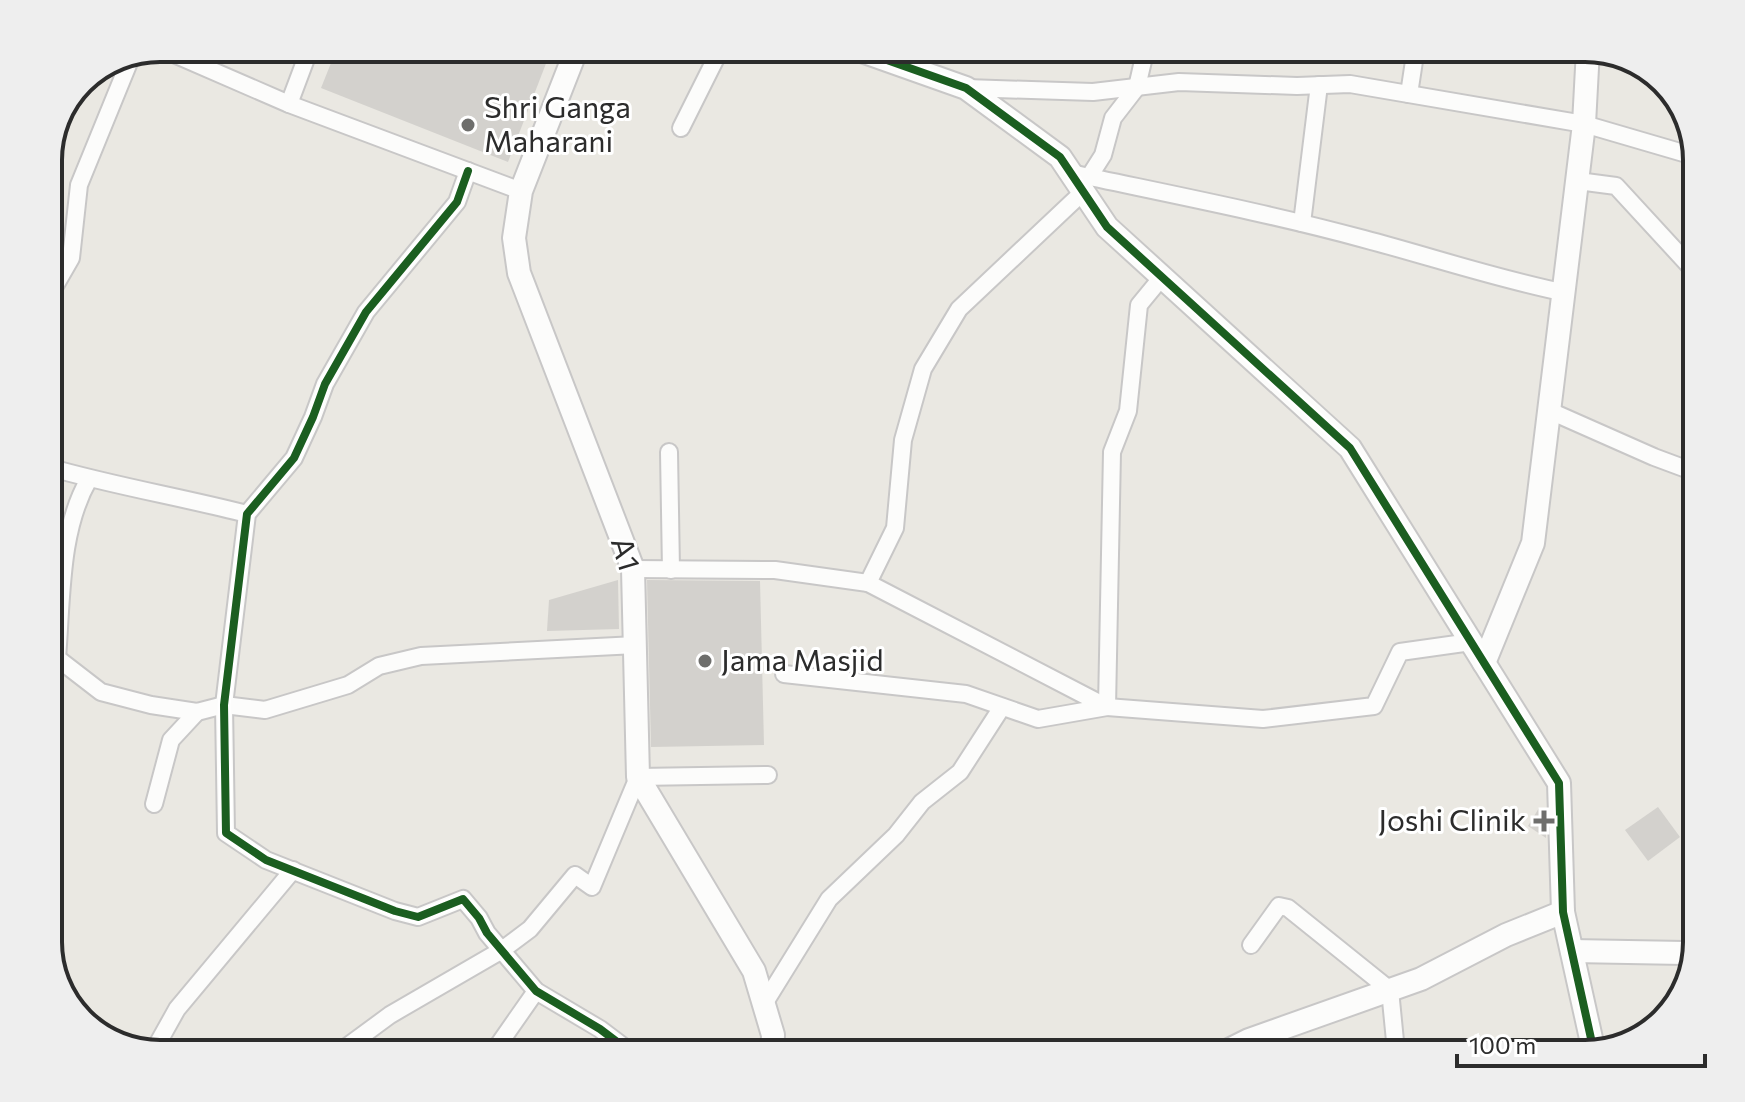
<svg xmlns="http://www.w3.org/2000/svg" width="1745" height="1102" viewBox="0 0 1745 1102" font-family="Commissioner,sans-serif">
	<rect width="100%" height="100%" fill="#eae8e2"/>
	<path fill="#94cbed" d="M48,157C53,187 64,237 48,264Z"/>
	<g fill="#d3d1cd">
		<path d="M337,48H552L508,162L321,88Z"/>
		<path d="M618,580L619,629L547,631L549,600Z"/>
		<path d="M647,580L760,581L764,745L651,747Z"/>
		<path d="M1658,807L1680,837L1648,861L1625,830Z"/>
		<path d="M1539,808L1546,812V838L1528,826Z"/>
	</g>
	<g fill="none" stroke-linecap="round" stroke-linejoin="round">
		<defs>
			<g id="street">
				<path d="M160,48L289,104L521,191"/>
				<path d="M966,88L1093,92L1179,82L1297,86L1350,84L1584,124L1697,157"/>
				<path d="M1409,94L1416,48"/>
				<path d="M289,104L310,48"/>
				<path d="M681,128L721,48"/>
				<path d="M468,171L457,202L366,312L325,384L313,417L294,458L247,514L224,705L226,833L266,860L395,911L418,917L463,899L479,918L487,933L536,991L600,1029L633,1054"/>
				<path d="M1071,173C1169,194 1268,213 1364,239C1432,257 1497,279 1566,293"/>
				<path d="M1089,177L1103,155L1113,118L1137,87L1146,48"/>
				<path d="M1578,181L1616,186L1697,274"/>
				<path d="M1302,223L1319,85"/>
				<path d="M48,298L71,258L79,185L130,60"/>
				<path d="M1550,411L1654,457L1697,473"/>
				<path d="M669,452L671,570"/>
				<path d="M48,467C114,486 181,497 247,514"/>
				<path d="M633,569L775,570L868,583L1107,707L1263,719L1374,706L1400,652L1471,642"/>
				<path d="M868,583L895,528L903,440L923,369L959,309L1083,192"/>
				<path d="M48,658H57L101,692L151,705L197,712L224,705L265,710L348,685L379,666L421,656L636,645"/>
				<path d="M57,658C62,600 59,531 89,479"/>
				<path d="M784,674L966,694L1038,719L1107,707L1112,452L1128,411L1139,305L1162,277"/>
				<path d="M154,804L171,740L197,712"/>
				<path d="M1251,945L1279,906L1288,908L1390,990L1395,1041L1403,1054"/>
				<path d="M764,1004L829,899L896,835L922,802L960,772L1002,707"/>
				<path d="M153,1052L177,1009L293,870"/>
				<path d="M337,1054L390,1015L502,950L530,929L575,875L592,887L638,777L768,775"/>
				<path d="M492,1054L536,991"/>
			</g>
			<g id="secondary">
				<path d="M577,48L521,191L514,238L519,273L633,569L638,777L754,971L773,1035L772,1054"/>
				<path d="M853,48L966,88L1060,157L1107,227L1350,448L1559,783L1563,912L1594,1052"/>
				<path d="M1484,663L1533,543L1584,124L1588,49"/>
				<path d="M1572,951L1684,953L1695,950"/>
				<path d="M1221,1054L1249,1040L1421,979L1506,935L1563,912"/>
			</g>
		</defs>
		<use href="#street" stroke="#c8c7c7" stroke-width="20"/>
		<use href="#secondary" stroke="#c8c7c7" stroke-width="26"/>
		<use href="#street" stroke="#fcfcfb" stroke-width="16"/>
		<use href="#secondary" stroke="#fcfcfb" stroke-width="22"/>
		<defs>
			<g id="cycleway">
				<path d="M853,48L966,88L1060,157L1107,227L1350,448L1559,783L1563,912L1594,1052"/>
				<path d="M468,171L457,202L366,312L325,384L313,417L294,458L247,514L224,705L226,833L266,860L395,911L418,917L463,899L479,918L487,933L536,991L600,1029L633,1054"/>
			</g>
		</defs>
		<use href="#cycleway" stroke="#fff" stroke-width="13"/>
		<use href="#cycleway" stroke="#1b5e20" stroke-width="8"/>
	</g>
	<g fill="#6e6e6c" stroke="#fff" stroke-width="3">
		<circle cx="468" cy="125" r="8"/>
		<circle cx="705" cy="661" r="8"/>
		<path d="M1540 809h8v8h8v8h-8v8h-8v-8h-8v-8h8z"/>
	</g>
	<g text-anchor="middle" stroke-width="6" stroke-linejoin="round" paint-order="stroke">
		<g font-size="30" fill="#2c2c2c" stroke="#fff" text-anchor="start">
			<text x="484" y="118">Shri Ganga<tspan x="484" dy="34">Maharani</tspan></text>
			<text x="721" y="671">Jama Masjid</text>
			<text x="1526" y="831" text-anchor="end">Joshi Clinik</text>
		</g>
		<g font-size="30" fill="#2c2c2c" stroke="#fff">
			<text transform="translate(625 554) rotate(73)" y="10">A1</text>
		</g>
	</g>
	<path d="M0 0H1745V1102H0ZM160 62H1585A98 98 0 0 1 1683 160V942A98 98 0 0 1 1585 1040H160A98 98 0 0 1 62 942V160A98 98 0 0 1 160 62Z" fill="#eee" fill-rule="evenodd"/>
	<path fill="none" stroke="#2c2c2c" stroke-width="4" d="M160 62H1585A98 98 0 0 1 1683 160V942A98 98 0 0 1 1585 1040H160A98 98 0 0 1 62 942V160A98 98 0 0 1 160 62Z"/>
	<path d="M1457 1054v12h248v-12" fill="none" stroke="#2c2c2c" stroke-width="4"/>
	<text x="1469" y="1054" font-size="24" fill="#2c2c2c" stroke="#ffffff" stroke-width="6" paint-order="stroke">100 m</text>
</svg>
